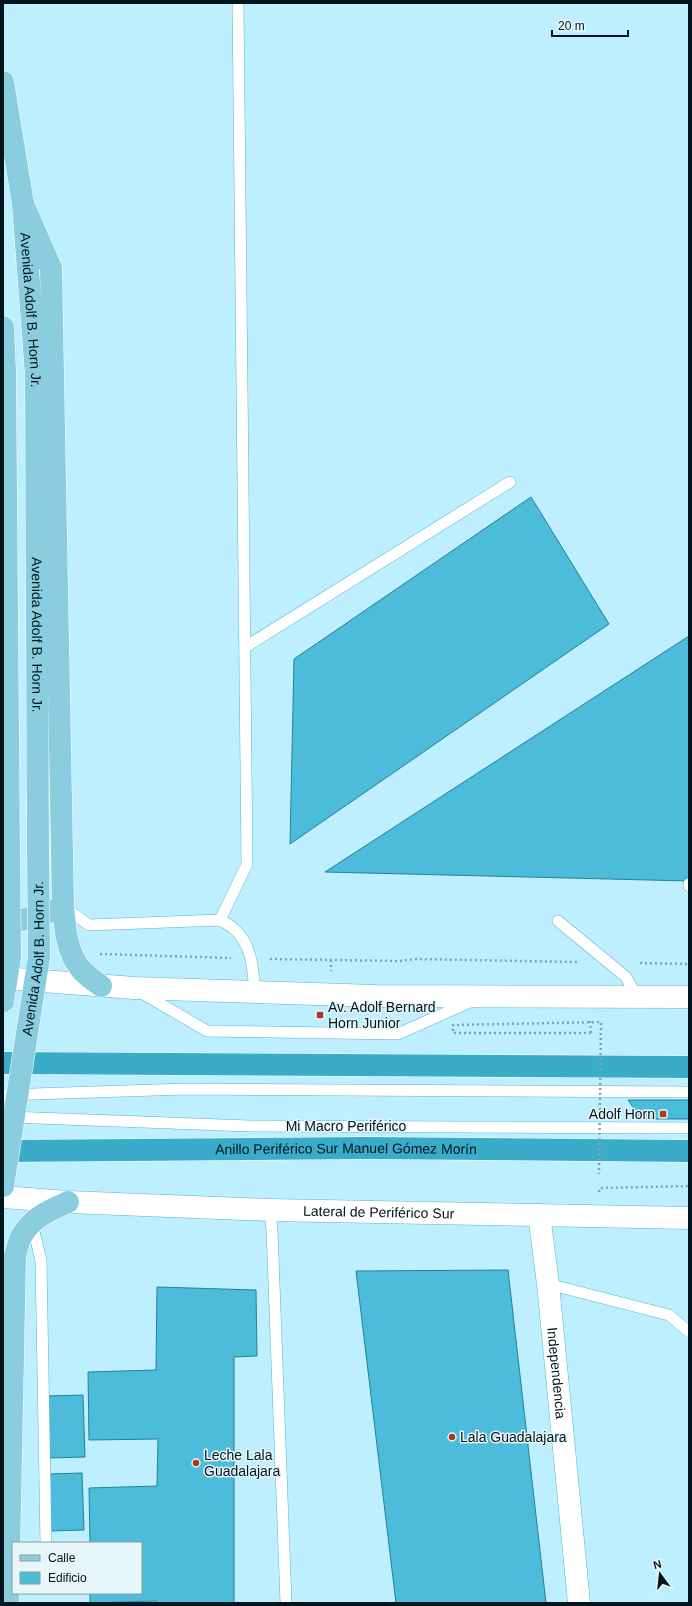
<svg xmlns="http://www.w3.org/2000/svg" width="692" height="1606" viewBox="0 0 692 1606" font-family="Helvetica,sans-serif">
	<rect width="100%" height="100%" fill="#bdeffe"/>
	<g fill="#4dbcda" stroke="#238199">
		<path d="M531,497L609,624L290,844L294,659Z"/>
		<path d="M689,636V881L325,872Z"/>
		<path d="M628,1100H689V1119H641Z"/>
		<path d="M508,1270L546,1603H396L356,1271Z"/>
		<path d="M157,1287L256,1290L257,1356L234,1357V1603H156V1601L90,1603V1593H141V1543H90L89,1488L157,1486L158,1439L89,1440L88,1372L156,1370Z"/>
		<path d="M83,1395L85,1457L48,1458L46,1396Z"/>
		<path d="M82,1473L84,1530L50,1531L49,1474Z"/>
	</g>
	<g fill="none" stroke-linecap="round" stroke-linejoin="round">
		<defs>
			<g id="lane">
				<path d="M245,647L510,482"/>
				<path d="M689,884V886"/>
				<path d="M63,906L89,925L220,920C225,923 230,925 234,929C252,944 253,970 255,991"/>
				<path d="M220,920L247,864L238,3"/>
				<path d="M558,921L626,977L637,997"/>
				<path d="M142,993L207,1031L398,1034L472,1001"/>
				<path d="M3,1095L185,1089L689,1092"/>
				<path d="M10,1117L249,1126L689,1128"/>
				<path d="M270,1210L272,1230L286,1603"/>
				<path d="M32,1223L41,1261L46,1543"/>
				<path d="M548,1284L669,1315L689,1332"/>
			</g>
			<g id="street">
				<path id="s1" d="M539,1215L548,1284L579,1603"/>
			</g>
			<g id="secondary">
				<path d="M3,978L134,988L375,996L689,997"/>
				<path id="s2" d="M3,1197L68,1202L270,1210L689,1218"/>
			</g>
			<g id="primary">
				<path id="s3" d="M3,82L23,204L36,375L38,848"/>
				<path d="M23,204L51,268L63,906C65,926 66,951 80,968C85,975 95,981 101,986"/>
				<path d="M3,327L5,372L9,849"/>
				<path d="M3,916L22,920L56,910"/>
				<path d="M8,1603L15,1256C17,1250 18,1243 21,1237C31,1218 50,1210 68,1202"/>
			</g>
			<g id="highway">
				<path d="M3,1063L689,1067"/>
				<path id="s4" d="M3,1151L365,1148L689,1151"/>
			</g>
		</defs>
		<use href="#lane" stroke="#5db4cd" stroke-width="12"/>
		<use href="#street" stroke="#5db4cd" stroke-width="23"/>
		<use href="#secondary" stroke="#5db4cd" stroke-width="23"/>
		<use href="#primary" stroke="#fff" stroke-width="23"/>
		<use href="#highway" stroke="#fff" stroke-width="23"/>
		<g stroke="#7ea6b2" stroke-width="2.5" stroke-dasharray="2 3" stroke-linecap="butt">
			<path d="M100,954L231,958"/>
			<path d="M270,959L400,961L415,959L577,962"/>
			<path d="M331,960V971"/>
			<path d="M640,963L689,964"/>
			<path d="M590,1021L591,1033"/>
			<path d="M599,1192L600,1188L689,1186"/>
		</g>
		<use href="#lane" stroke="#fff" stroke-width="11"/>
		<use href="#street" stroke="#fff" stroke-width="22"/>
		<use href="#secondary" stroke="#fff" stroke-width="22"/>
		<use href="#primary" stroke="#89cddf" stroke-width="22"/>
		<use href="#highway" stroke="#3aacca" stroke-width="22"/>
		<defs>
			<g id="primary-bridge">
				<path d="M3,1001L10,957L9,849"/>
				<path id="s5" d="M3,1186L39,957L38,848"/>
			</g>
		</defs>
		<use href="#primary-bridge" stroke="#fff" stroke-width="23" stroke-linecap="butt"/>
		<path stroke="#7ea6b2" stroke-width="2.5" stroke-dasharray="2 3" stroke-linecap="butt" d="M591,1033H453V1025L601,1022L599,1174"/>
		<use href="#primary-bridge" stroke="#89cddf" stroke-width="22"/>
	</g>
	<g fill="#a53f19" stroke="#e6f6fb" stroke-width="1.5">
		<rect x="316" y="1011" width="8" height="8" rx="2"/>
		<rect x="659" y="1110" width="8" height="8" rx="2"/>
		<circle cx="452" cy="1437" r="4"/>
		<circle cx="196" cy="1463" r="4"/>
	</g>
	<g text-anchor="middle" stroke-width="3" stroke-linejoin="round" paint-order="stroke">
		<g font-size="14" fill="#00151c" stroke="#e6f6fb">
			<text dy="5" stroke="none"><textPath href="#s3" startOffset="230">Avenida Adolf B. Horn Jr.</textPath></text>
			<text dy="5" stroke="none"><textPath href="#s3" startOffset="555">Avenida Adolf B. Horn Jr.</textPath></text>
			<text dy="5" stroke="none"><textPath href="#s5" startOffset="230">Avenida Adolf B. Horn Jr.</textPath></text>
			<text x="346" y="1131">Mi Macro Periférico</text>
			<text dy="5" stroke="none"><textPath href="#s4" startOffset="343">Anillo Periférico Sur Manuel Gómez Morín</textPath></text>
			<text dy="5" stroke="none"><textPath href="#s2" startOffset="376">Lateral de Periférico Sur</textPath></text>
			<text dy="5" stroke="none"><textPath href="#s1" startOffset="159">Independencia</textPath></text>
		</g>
		<g font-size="14" fill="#00151c" stroke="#e6f6fb" text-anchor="start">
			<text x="328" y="1012">Av. Adolf Bernard<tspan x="328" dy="16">Horn Junior</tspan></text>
			<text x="655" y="1119" text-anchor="end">Adolf Horn</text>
			<text x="460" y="1442">Lala Guadalajara</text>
			<text x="204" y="1460">Leche Lala<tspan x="204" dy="16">Guadalajara</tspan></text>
		</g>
	</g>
	<rect width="692" height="1606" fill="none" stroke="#00151c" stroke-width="8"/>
	<rect x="12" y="1542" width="130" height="52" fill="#e6f6fb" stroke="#8a9ca2"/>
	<rect x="20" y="1555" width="20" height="6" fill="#89cddf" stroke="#8a9ca2"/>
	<text x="48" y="1562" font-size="12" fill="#00151c">Calle</text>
	<rect x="20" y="1572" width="20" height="12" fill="#4dbcda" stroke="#8a9ca2"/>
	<text x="48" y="1582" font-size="12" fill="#00151c">Edificio</text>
	<g transform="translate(660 1574) rotate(345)" stroke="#e6f6fb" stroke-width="3" paint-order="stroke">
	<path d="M0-3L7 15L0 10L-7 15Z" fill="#00151c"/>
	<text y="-6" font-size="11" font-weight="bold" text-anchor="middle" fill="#00151c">N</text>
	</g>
	<path d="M552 30v6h76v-6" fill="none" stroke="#00151c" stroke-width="2"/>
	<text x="558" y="30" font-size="12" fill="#00151c" stroke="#e6f6fb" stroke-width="3" paint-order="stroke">20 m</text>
</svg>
